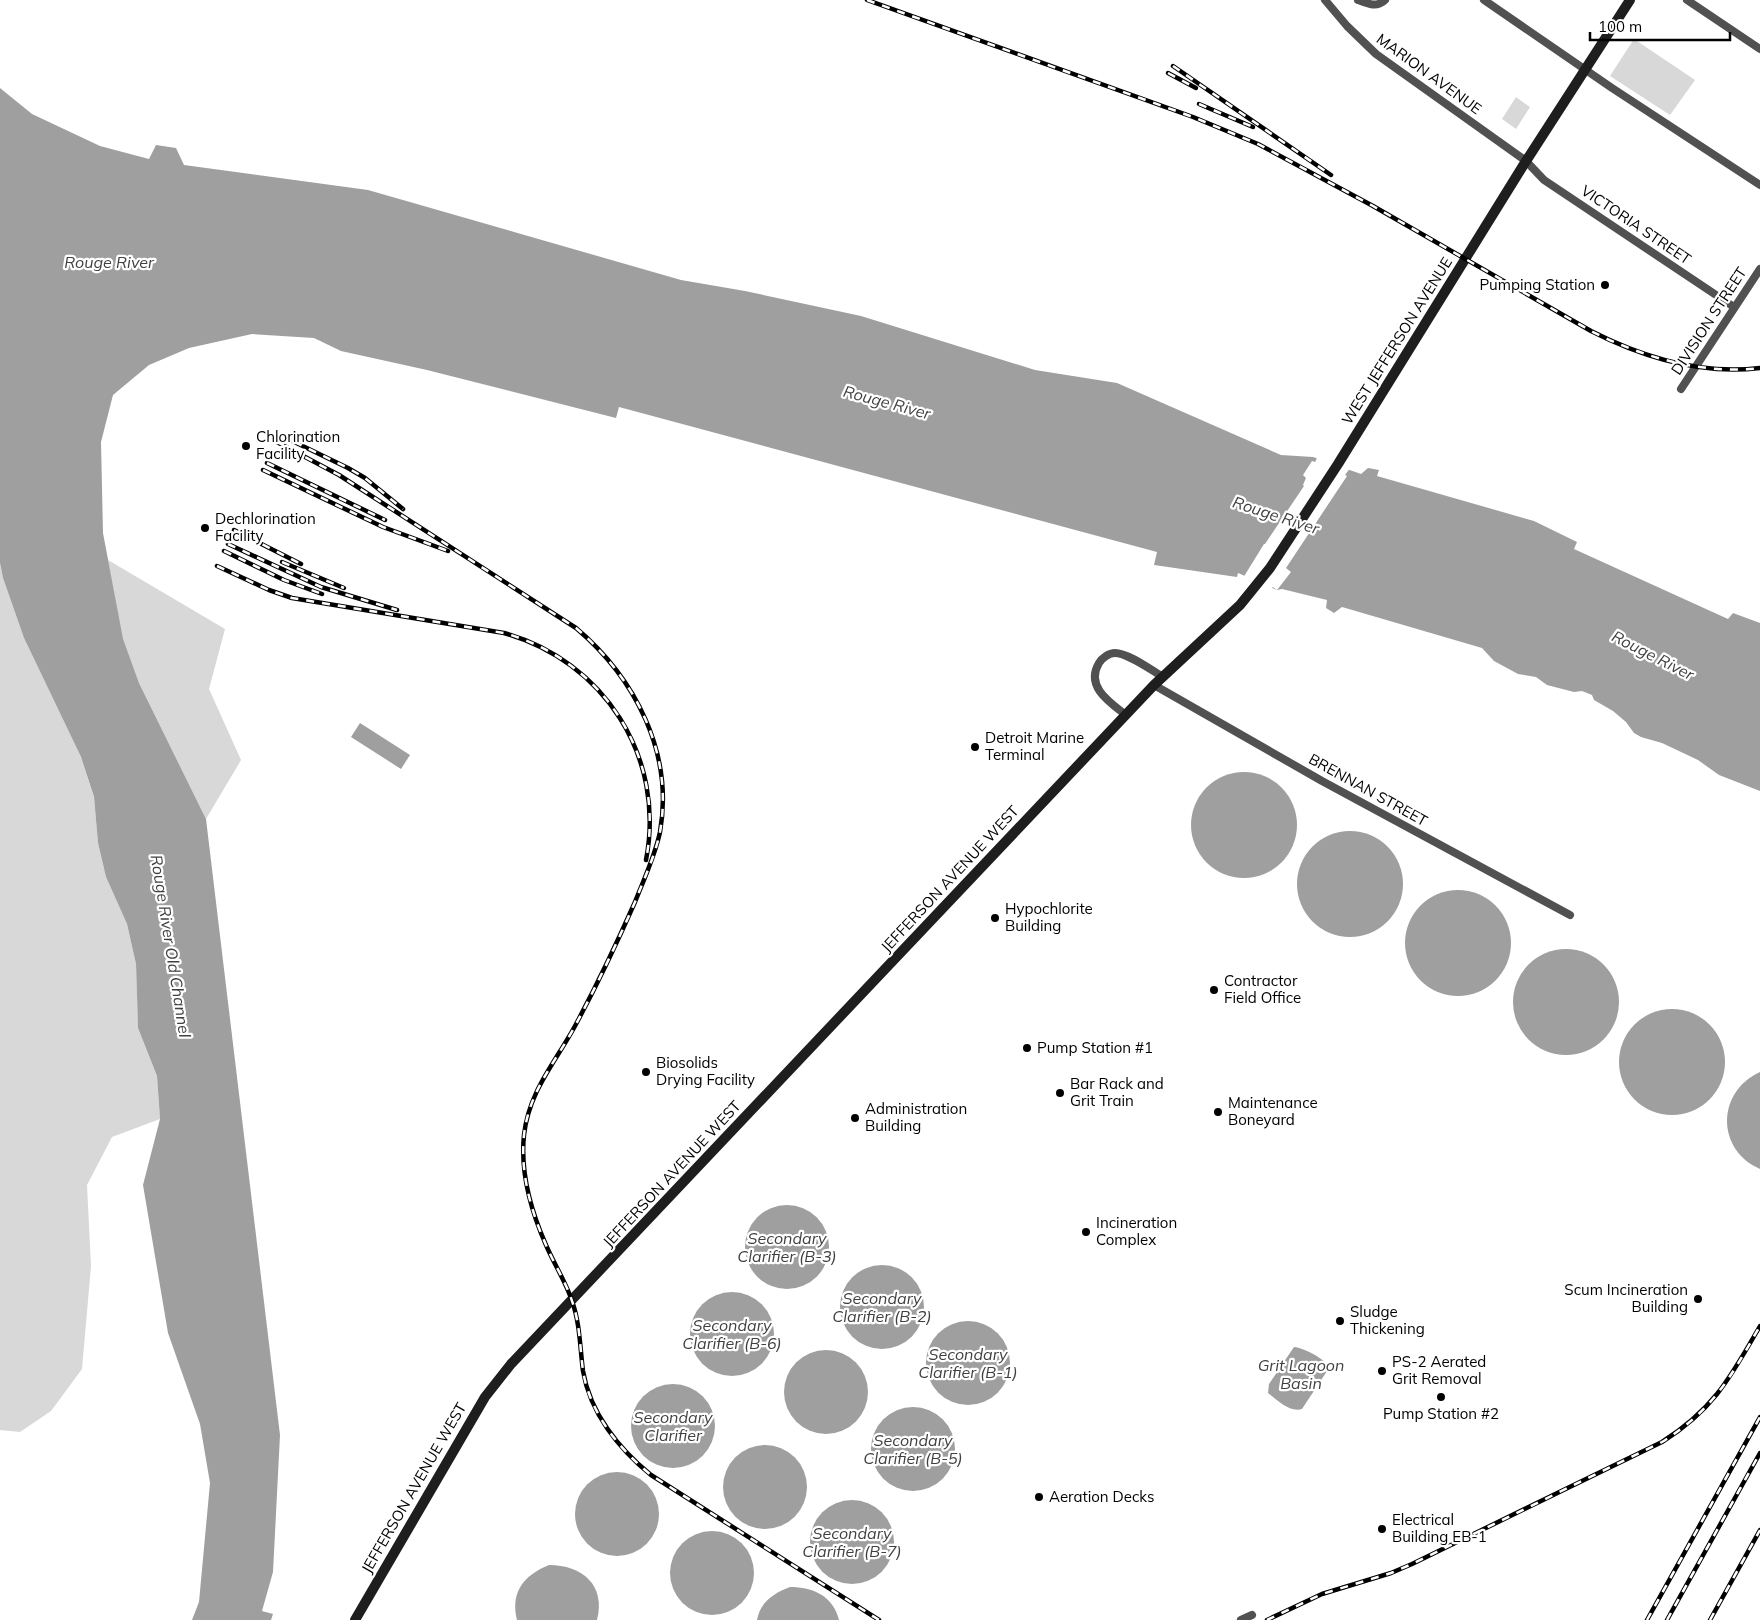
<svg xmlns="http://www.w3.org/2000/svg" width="1760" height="1620" viewBox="0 0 1760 1620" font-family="Mulish,sans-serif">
	<rect width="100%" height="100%" fill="#fff"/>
	<g fill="#d8d8d8">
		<path d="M1634,39L1695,80L1670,115L1610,76Z"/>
		<path d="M1516,97L1530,107L1516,129L1502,119Z"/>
		<path d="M108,560L225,629L209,689L241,760L206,819L139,683L122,639Z"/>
		<path d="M0,563L3,578L24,638L81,757L94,798L98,843L106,877L127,924L136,964L138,1028L157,1076L160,1119L112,1137L87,1185L91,1266L82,1369L51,1411L20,1432L0,1430Z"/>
	</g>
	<g fill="#9f9f9f">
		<path d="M0,88L32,114L100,146L149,159L156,145L176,148L184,165L368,190L681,280L745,291L861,316L1035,370L1117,383L1281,455L1313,457L1361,474L1368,468L1379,470L1377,476L1534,521L1577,542L1574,549L1728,619L1733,613L1760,623V791L1719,775L1698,760L1662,743L1641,737L1634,733L1626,722L1613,711L1594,700L1592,695L1582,691L1574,692L1547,685L1536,677L1518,674L1494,661L1482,648L1342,607L1334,613L1326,608L1327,600L1282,589L1277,590L1238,573L1237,577L1154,565L1157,552L619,407L616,418L427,370L341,351L314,338L252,334L189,348L149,365L113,395L101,442L103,533L123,639L139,683L206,819L280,1435L273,1572L262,1611L273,1614L271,1620H192L199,1602L210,1483L200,1424L168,1333L143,1185L160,1119L157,1076L138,1028L136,964L127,924L106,877L98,843L94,797L81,757L24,638L3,578L0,563Z"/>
		<path d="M360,723L410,755L401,769L351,737Z"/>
		<circle cx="1244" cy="825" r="53"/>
		<circle cx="1350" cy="884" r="53"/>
		<circle cx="1458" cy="943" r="53"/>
		<circle cx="1566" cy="1002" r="53"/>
		<circle cx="1672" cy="1062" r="53"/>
		<path d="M1760,1072V1169C1716,1150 1716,1092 1760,1072Z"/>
		<circle cx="787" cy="1247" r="42"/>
		<circle cx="882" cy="1307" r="42"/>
		<circle cx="732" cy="1334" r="42"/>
		<circle cx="968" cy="1363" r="42"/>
		<path d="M1294,1347C1304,1348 1326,1359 1329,1368L1302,1409C1290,1413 1277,1400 1268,1393L1269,1384Z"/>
		<circle cx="826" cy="1392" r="42"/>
		<circle cx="673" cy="1426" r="42"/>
		<circle cx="913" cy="1449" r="42"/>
		<circle cx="765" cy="1487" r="42"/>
		<circle cx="617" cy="1514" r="42"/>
		<circle cx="852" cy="1542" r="42"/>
		<circle cx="712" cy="1573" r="42"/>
		<path d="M549,1565C582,1565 606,1585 597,1620H517C510,1592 524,1575 549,1565Z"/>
		<path d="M790,1587C813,1587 833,1596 839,1620H757C760,1602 774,1593 790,1587Z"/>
	</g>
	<path fill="#fff" d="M1318,456L1323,460L1324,458L1351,467L1345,475L1347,476L1286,568L1291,572L1277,590L1273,587L1271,589L1243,578L1264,544H1265L1304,486L1303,485L1306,478L1303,475L1312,461L1315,462Z"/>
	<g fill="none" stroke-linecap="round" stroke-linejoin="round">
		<g stroke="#515151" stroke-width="8">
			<path d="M1325,0L1347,26L1376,54L1526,161L1544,180L1734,307"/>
			<path d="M1358,0C1368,4 1377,8 1385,0"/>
			<path d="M1484,0L1612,88L1760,185"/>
			<path d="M1687,0L1760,49"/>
			<path d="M1681,389L1760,269"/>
			<path d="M1154,685L1322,781L1570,915"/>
			<path d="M1126,715C1109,702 1085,686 1099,663C1102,658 1109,653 1115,653C1128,653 1151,670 1163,677"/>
			<path d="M1241,1620L1252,1615"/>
		</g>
		<path stroke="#1e1e1e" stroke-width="10" d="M355,1620L485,1397L511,1364L1154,685L1240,605L1270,568L1338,464L1526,161L1630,0"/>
		<defs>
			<g id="rail">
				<path d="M867,0L1193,117L1258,144L1373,206L1591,331C1642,357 1702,375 1760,368"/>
				<path d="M1173,66L1331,175"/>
				<path d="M1168,73L1196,88"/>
				<path d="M1199,104L1253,127"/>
				<path d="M280,435L348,468L365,478L403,509"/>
				<path d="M277,442L339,475L576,628C635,678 674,753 660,832C655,856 644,879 635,902C616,945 597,985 575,1026C555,1063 529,1091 524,1135C520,1173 531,1211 546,1245C554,1264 566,1282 572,1301C580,1323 580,1348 583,1371C590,1413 619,1449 651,1475L879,1620"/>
				<path d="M267,463L385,520"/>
				<path d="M263,470L383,527L448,551"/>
				<path d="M234,530L301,564"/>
				<path d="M228,544L321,587L397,610"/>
				<path d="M224,551L284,580L322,594"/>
				<path d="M282,562L344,588"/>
				<path d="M217,566L269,590L292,598L504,633C604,661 666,757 646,860"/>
				<path d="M1267,1620L1322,1594L1391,1573L1412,1564L1662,1442C1714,1409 1730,1378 1760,1326"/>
				<path d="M1647,1620L1760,1417"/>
				<path d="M1667,1620L1760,1453"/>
				<path d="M1710,1620L1760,1530"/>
			</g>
		</defs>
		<use href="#rail" stroke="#000" stroke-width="4.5"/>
		<use href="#rail" stroke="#fff" stroke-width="2.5" stroke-dasharray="8" stroke-linecap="butt"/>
	</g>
	<g fill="#000" stroke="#fff" stroke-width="2">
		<circle cx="1605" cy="285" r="5"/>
		<circle cx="246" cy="446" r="5"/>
		<circle cx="205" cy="528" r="5"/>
		<circle cx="975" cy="747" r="5"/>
		<circle cx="995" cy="918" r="5"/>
		<circle cx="1214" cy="990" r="5"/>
		<circle cx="1027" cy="1048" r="5"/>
		<circle cx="646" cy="1072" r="5"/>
		<circle cx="1060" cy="1093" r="5"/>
		<circle cx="1218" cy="1112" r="5"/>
		<circle cx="855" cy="1118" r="5"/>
		<circle cx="1086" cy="1232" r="5"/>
		<circle cx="1698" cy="1299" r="5"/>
		<circle cx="1340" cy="1321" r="5"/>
		<circle cx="1382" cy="1371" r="5"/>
		<circle cx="1441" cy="1397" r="5"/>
		<circle cx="1039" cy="1497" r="5"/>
		<circle cx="1382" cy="1529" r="5"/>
	</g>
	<g text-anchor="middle" stroke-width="4.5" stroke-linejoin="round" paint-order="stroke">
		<g font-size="15" fill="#000" stroke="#fff">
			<text transform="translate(1429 74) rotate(36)" y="5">MARION AVENUE</text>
			<text transform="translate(1636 225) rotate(34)" y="5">VICTORIA STREET</text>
			<text transform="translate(1709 321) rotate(-57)" y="5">DIVISION STREET</text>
			<text transform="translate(1397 341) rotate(-58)" y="5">WEST JEFFERSON AVENUE</text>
			<text transform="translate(1368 790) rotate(29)" y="5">BRENNAN STREET</text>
			<text transform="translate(950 879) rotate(-47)" y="5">JEFFERSON AVENUE WEST</text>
			<text transform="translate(672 1174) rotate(-47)" y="5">JEFFERSON AVENUE WEST</text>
			<text transform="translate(414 1488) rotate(-60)" y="5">JEFFERSON AVENUE WEST</text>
		</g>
		<g font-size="15" fill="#000" stroke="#fff" text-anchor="start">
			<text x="1595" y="290" text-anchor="end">Pumping Station</text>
			<text x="256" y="442">Chlorination<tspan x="256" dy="17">Facility</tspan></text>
			<text x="215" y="524">Dechlorination<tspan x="215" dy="17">Facility</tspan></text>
			<text x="985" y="743">Detroit Marine<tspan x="985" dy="17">Terminal</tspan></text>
			<text x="1005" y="914">Hypochlorite<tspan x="1005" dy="17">Building</tspan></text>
			<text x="1224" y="986">Contractor<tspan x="1224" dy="17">Field Office</tspan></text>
			<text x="1037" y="1053">Pump Station #1</text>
			<text x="656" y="1068">Biosolids<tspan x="656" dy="17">Drying Facility</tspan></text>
			<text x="1070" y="1089">Bar Rack and<tspan x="1070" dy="17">Grit Train</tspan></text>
			<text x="1228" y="1108">Maintenance<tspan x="1228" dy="17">Boneyard</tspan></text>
			<text x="865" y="1114">Administration<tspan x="865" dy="17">Building</tspan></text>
			<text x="1096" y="1228">Incineration<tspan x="1096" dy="17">Complex</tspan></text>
			<text x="1688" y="1295" text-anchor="end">Scum Incineration<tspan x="1688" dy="17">Building</tspan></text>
			<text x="1350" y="1317">Sludge<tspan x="1350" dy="17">Thickening</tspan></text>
			<text x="1392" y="1367">PS-2 Aerated<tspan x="1392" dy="17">Grit Removal</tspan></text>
			<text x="1441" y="1419" text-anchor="middle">Pump Station #2</text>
			<text x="1049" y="1502">Aeration Decks</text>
			<text x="1392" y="1525">Electrical<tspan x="1392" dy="17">Building EB-1</tspan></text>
		</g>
		<g font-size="16" font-style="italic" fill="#404040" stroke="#fff">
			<text x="109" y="268">Rouge River</text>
			<text transform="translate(887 402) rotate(15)" y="6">Rouge River</text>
			<text transform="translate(1276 515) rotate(18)" y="6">Rouge River</text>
			<text transform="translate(1653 655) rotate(27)" y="6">Rouge River</text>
			<text transform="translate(171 946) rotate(81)" y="6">Rouge River Old Channel</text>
			<text x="787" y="1244">Secondary<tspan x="787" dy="18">Clarifier (B-3)</tspan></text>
			<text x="882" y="1304">Secondary<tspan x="882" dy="18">Clarifier (B-2)</tspan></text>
			<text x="732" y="1331">Secondary<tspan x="732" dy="18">Clarifier (B-6)</tspan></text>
			<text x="968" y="1360">Secondary<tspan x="968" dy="18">Clarifier (B-1)</tspan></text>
			<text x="1301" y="1371">Grit Lagoon<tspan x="1301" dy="18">Basin</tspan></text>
			<text x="673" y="1423">Secondary<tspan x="673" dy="18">Clarifier</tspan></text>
			<text x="913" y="1446">Secondary<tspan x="913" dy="18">Clarifier (B-5)</tspan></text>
			<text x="852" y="1539">Secondary<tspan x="852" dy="18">Clarifier (B-7)</tspan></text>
		</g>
	</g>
	<path d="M1590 32v8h140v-8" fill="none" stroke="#000000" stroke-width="2.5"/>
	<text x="1598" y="32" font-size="15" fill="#000000" stroke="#ffffff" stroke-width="4" paint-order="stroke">100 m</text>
</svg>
